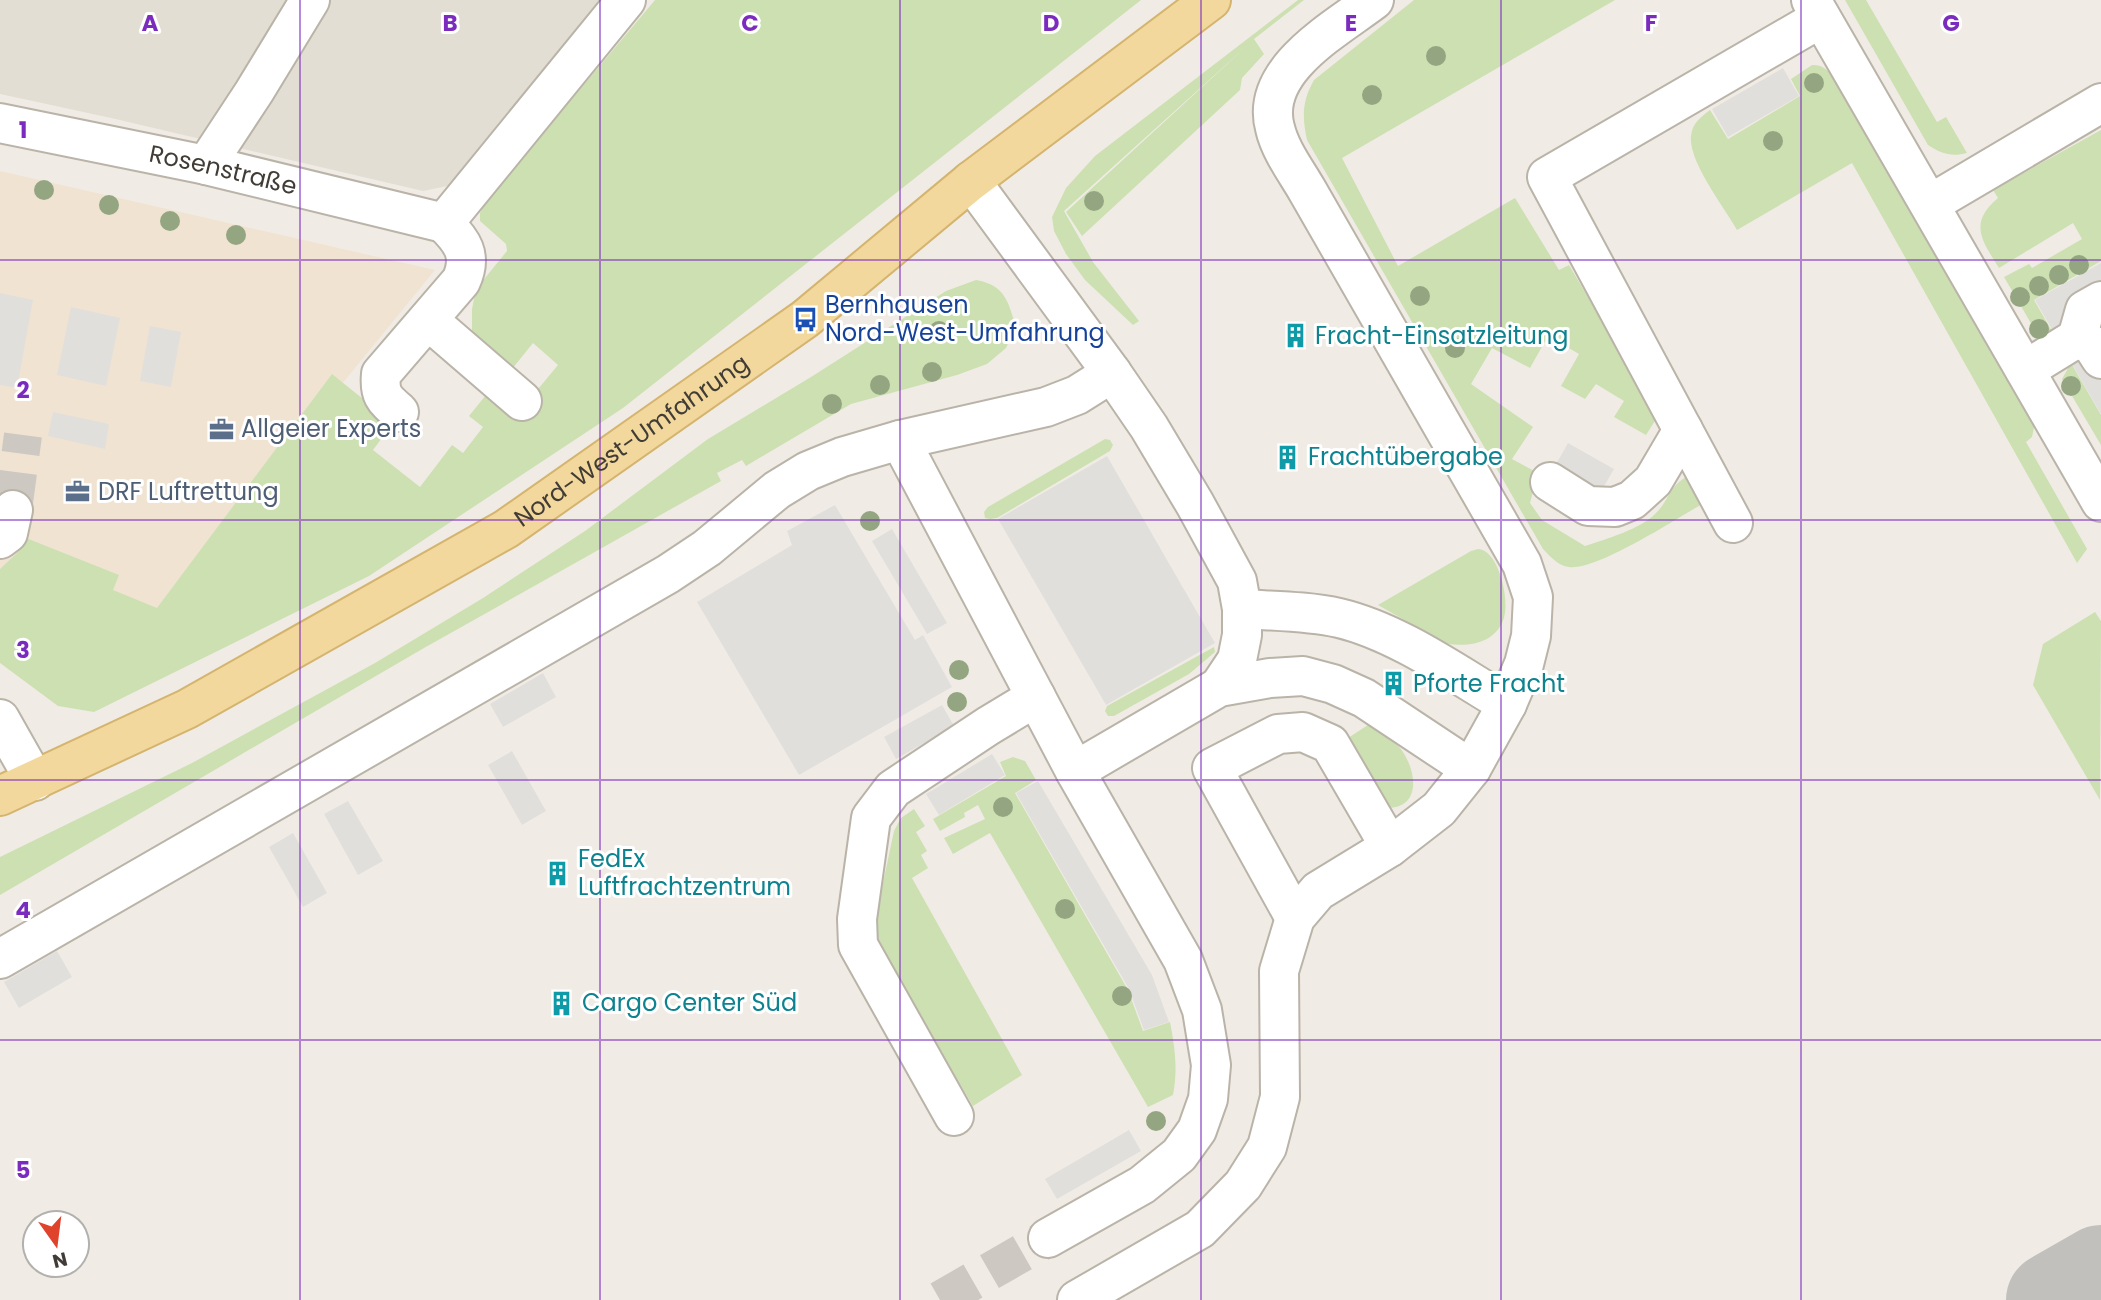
<svg xmlns="http://www.w3.org/2000/svg" width="2101" height="1300" viewBox="0 0 2101 1300" font-family="Poppins,sans-serif">
	<rect width="100%" height="100%" fill="#f0ece5"/>
	<path fill="#e3ded3" d="M0,0H604L452,185L423,191L111,118L0,94Z"/>
	<path fill="#f0e3d2" d="M0,171L435,270L155,613L0,649Z"/>
	<g fill="#cce0b2">
		<path d="M655,0H1141L623,408L369,576L94,712L58,706L0,663V569L18,552L26,538L119,575L113,590L157,608L332,374L393,423L373,450L420,487L452,445L463,453L483,427L469,416L490,390L519,412L558,365L533,343L508,374L478,347L472,331V309L476,289L507,251L506,244L480,221V213L487,200Z"/>
		<path d="M1298,0H1304L1254,39L1264,54L1242,78L1240,90L1082,236L1066,212L1248,45L1064,211L1093,262L1139,321L1133,325L1085,280L1066,254L1054,231L1052,217L1066,188L1095,156Z"/>
		<path d="M1414,0H1615L1342,158L1398,266L1515,198L1559,270L1569,265L1658,416L1646,435L1614,417L1624,401L1596,384L1585,399L1561,386L1579,354L1548,336L1530,368L1492,348L1471,384L1533,427L1512,459L1538,473L1530,503L1542,520L1585,546C1606,539 1641,529 1656,513C1671,498 1667,488 1689,475L1704,503C1677,518 1597,571 1569,567C1558,566 1550,556 1543,549L1307,140C1302,116 1302,101 1314,80Z"/>
		<path d="M1845,0H1866L1937,122L1946,117L1967,153C1951,157 1942,154 1928,145Z"/>
		<path d="M1812,65C1827,64 1834,78 1842,90L2035,423L2032,437L2026,442L2087,549L2077,563L1852,163L1737,230C1724,207 1688,161 1691,136C1692,123 1701,117 1710,110L1728,139L1800,96L1791,79Z"/>
		<path d="M2101,130V261L2034,300L2053,333L2041,337L2036,332L2004,277L2029,264L2032,268L2082,239L2073,223L1999,268C1982,241 1968,223 1998,198L1993,190Z"/>
		<path d="M976,280C1005,285 1008,301 1016,327L1006,348L987,364L957,375L851,404L746,466L742,460L717,473L721,481L424,648L0,895V857L192,763L375,663L483,598L585,531L708,439L811,377L946,291Z"/>
		<path d="M2071,363L2101,415V445L2062,379Z"/>
		<path d="M1105,439L1110,440L1113,445L1110,451L997,518L990,519L985,518L984,512L988,507Z"/>
		<path d="M1478,549C1499,550 1510,601 1504,618C1490,659 1433,644 1404,631L1408,622L1378,605L1471,551Z"/>
		<path d="M2095,612L2101,621L2100,800L2033,685L2043,644Z"/>
		<path d="M1214,647L1215,652L1189,674L1114,716H1108L1105,711L1107,706Z"/>
		<path d="M1368,725C1380,732 1391,737 1400,748C1416,768 1423,807 1388,808L1345,740Z"/>
		<path d="M1013,757L1025,761L1036,780L1015,793L1128,990L1143,1031L1170,1022C1175,1048 1178,1069 1173,1095L1148,1107L990,833L953,854L944,838L985,819L978,805L964,813L965,817L940,831L933,819L1006,776L1000,762Z"/>
		<path d="M914,809L925,826L916,832L927,851L921,855L928,868L912,878L1022,1075L973,1106L872,935L894,831L901,818Z"/>
	</g>
	<g fill="#e1dfdc">
		<path d="M1783,68L1799,96L1728,137L1712,109Z"/>
		<path d="M2101,263V414L2035,300Z"/>
		<path d="M0,293L33,300L17,388L0,385Z"/>
		<path d="M71,307L120,318L106,386L57,375Z"/>
		<path d="M150,326L181,332L171,387L140,381Z"/>
		<path d="M53,412L109,424L105,449L48,436Z"/>
		<path d="M1568,443L1614,469L1600,493L1555,466Z"/>
		<path d="M1107,456L1215,643L1106,705L998,519Z"/>
		<path d="M835,505L915,640L923,635L952,687L799,775L697,602L792,545L787,531Z"/>
		<path d="M892,529L947,623L927,634L872,541Z"/>
		<path d="M543,673L556,697L503,727L490,704Z"/>
		<path d="M942,705L954,726L896,759L884,737Z"/>
		<path d="M512,751L546,811L522,825L488,765Z"/>
		<path d="M992,754L1005,775L939,815L926,794Z"/>
		<path d="M1038,781L1152,975L1169,1022L1144,1030L1129,989L1016,793Z"/>
		<path d="M348,801L383,861L358,875L324,814Z"/>
		<path d="M293,833L327,893L303,907L269,847Z"/>
		<path d="M57,951L72,977L19,1008L4,982Z"/>
		<path d="M1129,1130L1141,1151L1057,1199L1045,1179Z"/>
	</g>
	<g fill="none" stroke-linecap="round" stroke-linejoin="round">
		<path stroke="#c2c0bc" stroke-width="96" d="M2054,1300L2101,1273"/>
		<g stroke="#cdc9c2" stroke-width="38" stroke-dasharray="38 19" stroke-linecap="butt">
			<path d="M13,510L23,435"/>
			<path d="M940,1300L1048,1238"/>
		</g>
		<defs>
			<g id="minor">
				<path d="M1811,0L2101,502"/>
				<path id="s1" d="M0,123L206,165L444,223"/>
				<path d="M206,165L254,92L310,0"/>
				<path d="M971,181L1112,373L1149,427L1195,504L1237,581L1242,609V635L1237,660L1219,687"/>
				<path d="M1930,204L2101,103"/>
				<path d="M444,223L626,0"/>
				<path d="M428,320L522,401"/>
				<path d="M2077,338L2092,345L2101,359"/>
				<path d="M2025,370L2077,338L2085,310L2101,301"/>
				<path d="M399,412C384,399 379,395 381,374L461,281C473,255 462,241 444,223"/>
				<path d="M1550,482L1588,506L1615,507L1632,500L1653,481L1683,430"/>
				<path d="M1733,523L1547,177L1821,18"/>
				<path d="M0,539L8,533L13,510"/>
				<path d="M1242,609C1274,611 1308,611 1339,618C1398,632 1456,674 1507,704"/>
				<path d="M0,719L35,781"/>
				<path d="M1075,771L1219,687L1270,678L1303,676L1333,684L1364,698L1471,769"/>
				<path d="M1295,918L1212,768L1278,734L1303,732L1330,744L1390,847"/>
				<path d="M0,959L668,574L707,548L777,490L808,471L842,457L900,440"/>
				<path d="M954,1116L858,945L857,919L871,818L893,789L988,726L1036,697"/>
				<path d="M1048,1238L1142,1185L1179,1155L1197,1130L1208,1099L1211,1065L1202,1010L1183,960L1075,771L900,440L1046,407L1077,395L1112,373"/>
				<path d="M1077,1300L1200,1229L1243,1185L1267,1147L1280,1097L1279,971L1295,918L1318,891L1390,847L1439,809L1471,769L1507,704L1524,664L1531,636L1533,597L1522,564L1307,190C1296,171 1280,150 1275,128C1259,70 1336,29 1374,0"/>
			</g>
			<g id="major">
				<path id="s2" d="M0,796L187,709L506,529L805,319L971,181L1211,0"/>
			</g>
		</defs>
		<use href="#minor" stroke="#bab3a8" stroke-width="42"/>
		<use href="#major" stroke="#d4b46e" stroke-width="42"/>
		<use href="#minor" stroke="#fff" stroke-width="38"/>
		<use href="#major" stroke="#f2d89c" stroke-width="38"/>
	</g>
	<g fill="#94a681">
		<circle cx="1436" cy="56" r="10"/>
		<circle cx="1814" cy="83" r="10"/>
		<circle cx="1372" cy="95" r="10"/>
		<circle cx="1773" cy="141" r="10"/>
		<circle cx="44" cy="190" r="10"/>
		<circle cx="1094" cy="201" r="10"/>
		<circle cx="109" cy="205" r="10"/>
		<circle cx="170" cy="221" r="10"/>
		<circle cx="236" cy="235" r="10"/>
		<circle cx="2079" cy="265" r="10"/>
		<circle cx="2059" cy="275" r="10"/>
		<circle cx="2039" cy="286" r="10"/>
		<circle cx="1420" cy="296" r="10"/>
		<circle cx="2020" cy="297" r="10"/>
		<circle cx="2039" cy="329" r="10"/>
		<circle cx="939" cy="331" r="10"/>
		<circle cx="1455" cy="348" r="10"/>
		<circle cx="932" cy="372" r="10"/>
		<circle cx="880" cy="385" r="10"/>
		<circle cx="2071" cy="386" r="10"/>
		<circle cx="832" cy="404" r="10"/>
		<circle cx="870" cy="521" r="10"/>
		<circle cx="959" cy="670" r="10"/>
		<circle cx="957" cy="702" r="10"/>
		<circle cx="1003" cy="807" r="10"/>
		<circle cx="1065" cy="909" r="10"/>
		<circle cx="1122" cy="996" r="10"/>
		<circle cx="1156" cy="1121" r="10"/>
	</g>
	<path fill="none" stroke="#7b2cbf" stroke-width="2" stroke-opacity="0.55" d="M300,0V1300M600,0V1300M900,0V1300M1201,0V1300M1501,0V1300M1801,0V1300M0,260H2101M0,520H2101M0,780H2101M0,1040H2101"/>
	<defs>
		<symbol id="bus-bare" viewBox="-9 -9 18 18"><path d="M-5-6H5V4H4V6H2V4H-2V6H-4V4H-5ZM-3.5-4V0h7V-4ZM-3.5 1.2v1.5H-2V1.2ZM2 1.2v1.5H3.5V1.2Z" fill="#1a4fb4" stroke="#fff" stroke-width="2.5" paint-order="stroke"/></symbol>
		<symbol id="building-bare" viewBox="-9 -9 18 18"><path d="M-4-6H4V6H1V3H-1V6H-4ZM-2.5-4.3h1.7v1.8h-1.7ZM.8-4.3h1.7v1.8H.8ZM-2.5-1h1.7V.8h-1.7ZM.8-1h1.7V.8H.8Z" fill="#0f9aa8" stroke="#fff" stroke-width="2.5" paint-order="stroke"/></symbol>
		<symbol id="office-bare" viewBox="-9 -9 18 18"><path d="M-6-3h4V-5.5h4V-3h4V5H-6ZM-1-4.5V-3h2v-1.5ZM-6 0V1H6V0Z" fill="#5c6f8a" stroke="#fff" stroke-width="2.5" paint-order="stroke"/></symbol>
	</defs>
	<g fill-rule="evenodd">
		<use href="#bus-bare" x="788" y="302" width="35" height="35"/>
		<use href="#building-bare" x="1278" y="318" width="35" height="35"/>
		<use href="#office-bare" x="204" y="412" width="35" height="35"/>
		<use href="#building-bare" x="1270" y="440" width="35" height="35"/>
		<use href="#office-bare" x="60" y="474" width="35" height="35"/>
		<use href="#building-bare" x="1376" y="666" width="35" height="35"/>
		<use href="#building-bare" x="540" y="856" width="35" height="35"/>
		<use href="#building-bare" x="544" y="986" width="35" height="35"/>
	</g>
	<g text-anchor="middle" stroke-width="6" stroke-linejoin="round" paint-order="stroke">
		<g font-size="24" fill="#413c35" stroke="#fff">
			<text dy="8" stroke="none"><textPath href="#s1" startOffset="228">Rosenstraße</textPath></text>
			<text dy="8" stroke="none"><textPath href="#s2" startOffset="726">Nord-West-Umfahrung</textPath></text>
		</g>
		<g font-size="24" fill="#164399" stroke="#fff" text-anchor="start">
			<text x="825" y="313">Bernhausen<tspan x="825" dy="28">Nord-West-Umfahrung</tspan></text>
		</g>
		<g font-size="24" fill="#0d838f" stroke="#fff" text-anchor="start">
			<text x="1315" y="344">Fracht-Einsatzleitung</text>
			<text x="1308" y="465">Frachtübergabe</text>
			<text x="1413" y="692">Pforte Fracht</text>
			<text x="578" y="867">FedEx<tspan x="578" dy="28">Luftfrachtzentrum</tspan></text>
			<text x="582" y="1011">Cargo Center Süd</text>
		</g>
		<g font-size="24" fill="#4e5e75" stroke="#fff" text-anchor="start">
			<text x="241" y="437">Allgeier Experts</text>
			<text x="98" y="500">DRF Luftrettung</text>
		</g>
	</g>
	<g font-size="23" text-anchor="middle" font-weight="bold" fill="#7b2cbf" stroke="#fff" stroke-width="6" stroke-linejoin="round" paint-order="stroke">
		<text x="150" y="31">A</text>
		<text x="450" y="31">B</text>
		<text x="750" y="31">C</text>
		<text x="1051" y="31">D</text>
		<text x="1351" y="31">E</text>
		<text x="1651" y="31">F</text>
		<text x="1951" y="31">G</text>
		<text x="23" y="138">1</text>
		<text x="23" y="398">2</text>
		<text x="23" y="658">3</text>
		<text x="23" y="918">4</text>
		<text x="23" y="1178">5</text>
	</g>
	<g transform="translate(56 1244) rotate(166)"><circle r="33" fill="#ffffff" stroke="#b3b1ae" stroke-width="2"/>
	<path d="M0-5L12 26L0 18L-12 26Z" fill="#e0432c"/>
	<text y="-10" font-size="19" font-weight="bold" text-anchor="middle" fill="#413c35">N</text>
	</g>
</svg>
